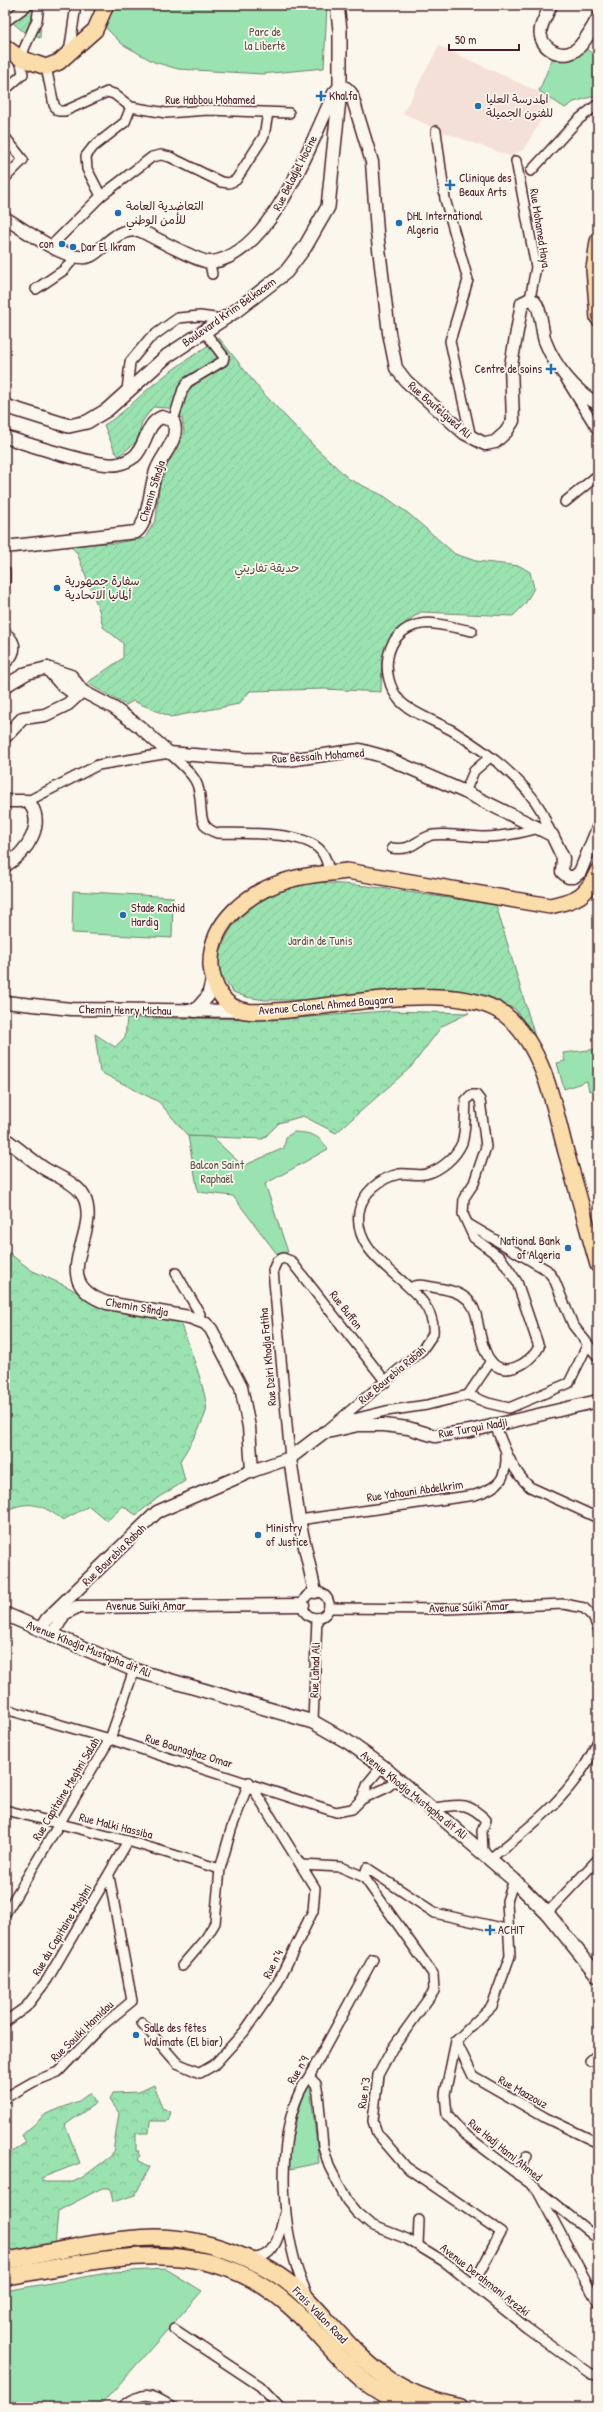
<svg xmlns="http://www.w3.org/2000/svg" width="603" height="2412" viewBox="0 0 603 2412" font-family="'Patrick Hand','Playpen Sans Arabic',sans-serif">
	<defs>
		<pattern id="forest-crowns" width="20" height="18" patternUnits="userSpaceOnUse"><rect width="20" height="18" fill="#9ae2b0"/><path d="M2 6a3 3 0 1 1 6 0M12 15a3 3 0 1 1 6 0" fill="none" stroke="#86c198"/></pattern>
		<pattern id="garden-furrows" width="10" height="10" patternUnits="userSpaceOnUse"><rect width="10" height="10" fill="#9ae2b0"/><path d="M-1 1l2-2M0 10L10 0M9 11l2-2" fill="none" stroke="#86c198"/></pattern>
	</defs>
	<rect width="100%" height="100%" fill="#fbf7ec"/>
	<filter id="ink" filterUnits="userSpaceOnUse"><feTurbulence type="fractalNoise" baseFrequency=".025" numOctaves="2"/><feDisplacementMap in="SourceGraphic" scale="8" xChannelSelector="R" yChannelSelector="G"/><feConvolveMatrix kernelMatrix="1 2 1 2 8 2 1 2 1" color-interpolation-filters="sRGB"/></filter>
	<g filter="url(#ink)">
		<path fill="#f5e0d7" d="M439,46L554,99L523,150L509,156L435,129L403,113Z"/>
		<g fill="#9ae2b0" stroke="#72806e">
			<path d="M114,5H327L324,68L262,74L178,69L154,62L122,44L104,26Z"/>
			<path d="M586,49L598,57V95L574,102L565,108L539,91L554,55H579Z"/>
			<path d="M73,891L173,897L172,938L72,933Z"/>
			<path d="M598,1049V1088L589,1091L587,1081L564,1089L557,1063L565,1061L563,1053Z"/>
			<path d="M294,1132C311,1133 318,1134 328,1149L265,1184L288,1252L277,1254L233,1196L198,1192L188,1136L212,1137L243,1166L284,1148L286,1137Z"/>
			<path d="M310,2086L319,2163L285,2170L290,2141L306,2087Z"/>
			<path d="M166,2269L202,2291L99,2407H5V2291L113,2272Z"/>
		</g>
		<g fill="url(#forest-crowns)" stroke="#72806e">
			<path d="M385,1011L469,1013L442,1026L411,1067L336,1133L303,1116L279,1123L263,1139L188,1136L159,1102L100,1072L95,1034L115,1047L125,1037L127,1018L284,1019Z"/>
			<path d="M5,1250L31,1270L70,1288L94,1303L132,1315H161L179,1320C185,1336 210,1398 206,1412C200,1429 189,1446 180,1461L185,1481L159,1497L136,1515L123,1506L107,1521L89,1506L63,1520C43,1505 30,1499 5,1511Z"/>
			<path d="M154,2085L162,2108L171,2112L168,2121H150L149,2133H136V2151H139L138,2153L140,2156L138,2160L150,2167L135,2195L113,2202L110,2188H102L58,2211L55,2248L5,2257V2157L26,2142L22,2135L46,2114L79,2101L90,2093L96,2103L65,2125L80,2163L41,2178L44,2182H73L83,2177L111,2156L113,2152L119,2113L110,2100L113,2093L139,2092Z"/>
		</g>
		<g fill="url(#garden-furrows)" stroke="#72806e">
			<path d="M35,5H41L40,38L25,33L12,22Z"/>
			<path d="M219,338L262,392L314,446L349,479L384,496L409,514L455,554L476,561L520,566L530,572L534,588L525,604L513,616L421,612L406,622L388,643L382,659L381,692L325,689L250,691L239,704L171,717L133,701L126,705L87,683L123,658V643L103,627L99,610L77,553L68,543H116L145,538L156,519L159,486L172,453L184,432L182,418L168,408L153,407L142,422L137,441L119,456L115,452L104,425C123,414 137,398 154,384C175,367 197,353 219,338Z"/>
			<path d="M315,882L367,886L496,905L535,1037L515,1009L488,996L451,989L311,1000H265L246,997L233,992L217,970C219,939 240,910 268,896C282,889 300,886 315,882Z"/>
		</g>
		<g fill="none" stroke-linecap="round" stroke-linejoin="round">
			<defs>
				<g id="minor">
					<path d="M5,22L28,5"/>
					<path d="M69,53L76,5"/>
					<path d="M46,67L54,105L58,111H65L107,92L114,94L131,107L125,122L93,147L86,156L87,169L101,196"/>
					<path d="M5,90L23,74L20,58L37,20L39,5"/>
					<path d="M131,107L166,113L208,110L289,113"/>
					<path d="M436,131L445,199L468,280L450,341L471,438"/>
					<path d="M5,137L23,160L5,178"/>
					<path d="M516,161L536,267L530,299"/>
					<path d="M531,171L578,120L598,104"/>
					<path d="M51,246L101,196L152,157L161,155L170,157L221,182L229,183L236,180L264,136L268,113"/>
					<path d="M210,263L212,274"/>
					<path d="M36,289L64,270L75,257"/>
					<path d="M567,381L598,431"/>
					<path d="M127,391L130,362L149,339L178,318L200,316L222,319"/>
					<path d="M173,421L183,389L188,382L223,361L224,357L204,331"/>
					<path d="M565,502L598,475"/>
					<path d="M5,571V581"/>
					<path d="M472,631C459,629 434,621 421,624C384,630 378,675 400,701C411,713 438,722 453,731C485,751 523,778 542,812C545,820 548,827 552,835"/>
					<path d="M465,792L474,771L489,758"/>
					<path d="M28,801L98,765L169,753C178,761 188,769 195,780C207,801 192,826 217,833C242,834 304,830 321,851C326,857 328,865 329,873"/>
					<path d="M392,848C412,851 413,842 429,836C437,832 473,837 484,837C503,837 521,833 539,828"/>
					<path d="M468,1224L547,1270L554,1279L573,1325L598,1357"/>
					<path d="M176,1273L200,1314L198,1320"/>
					<path d="M468,1395L491,1361"/>
					<path d="M337,1423L386,1411L427,1405L468,1395L488,1403L509,1408L569,1383L587,1346"/>
					<path d="M495,1425C504,1447 512,1471 530,1487L598,1518"/>
					<path d="M326,1431L422,1350L433,1334C438,1284 351,1267 359,1212C362,1193 380,1178 399,1174C408,1173 418,1176 426,1174C441,1170 456,1157 462,1143C466,1131 465,1113 466,1100L471,1095H476L480,1100L486,1147L474,1183L464,1198L463,1214L474,1238L501,1258L517,1282L539,1347C530,1364 501,1381 488,1357C470,1325 490,1295 437,1288C427,1286 418,1283 410,1288"/>
					<path d="M290,1458L273,1270L277,1261L283,1258L291,1261L386,1382"/>
					<path d="M299,1520L475,1495C500,1487 507,1479 506,1452"/>
					<circle cx="316" cy="1605" r="13"/>
					<path d="M329,1608L447,1609L564,1604L584,1608L593,1617L598,1628"/>
					<path d="M5,1709L110,1739L336,1812L352,1809L362,1799L386,1788L397,1779"/>
					<path d="M313,1722L317,1618"/>
					<path d="M362,1799L368,1783L382,1766"/>
					<path d="M432,1808C458,1806 465,1799 486,1820L482,1831L483,1852"/>
					<path d="M5,1810L128,1841L220,1869"/>
					<path d="M491,1858C533,1825 576,1792 598,1741"/>
					<path d="M301,1865L341,1867L364,1877"/>
					<path d="M364,1877L433,1974L434,1991L392,2049L378,2075L373,2121L377,2133L406,2167L501,2232L474,2283"/>
					<path d="M364,1877L367,1868L435,1913L510,1930"/>
					<path d="M514,1880L507,1901L510,1956L492,2006L456,2041L445,2094L447,2115L463,2133L536,2188L598,2303"/>
					<path d="M547,1913L598,1859"/>
					<path d="M5,1914L110,1739L134,1670"/>
					<path d="M182,1966L206,1938L215,1923L220,1869L231,1830L249,1782"/>
					<path d="M5,2022L26,2007L47,1980L128,1841"/>
					<path d="M142,2023L177,2063L200,2073L214,2065L244,2032L276,1986L313,1911L315,1888L249,1782"/>
					<path d="M456,2041L473,2076L546,2118L598,2143"/>
					<path d="M590,2061L598,2054"/>
					<path d="M309,2077L316,2084L318,2093L323,2146L329,2166L347,2201L356,2212L371,2225L407,2239L445,2262L527,2328L591,2374L598,2375"/>
					<path d="M5,2098L33,2082L58,2072L103,2025L132,2001L109,1876"/>
					<path d="M518,2175L527,2156"/>
					<path d="M540,2192L598,2239"/>
					<path d="M418,2245L419,2220"/>
					<path d="M250,2258C277,2260 280,2231 285,2211"/>
					<path d="M308,2295C280,2244 272,2124 309,2077L373,1959"/>
					<path d="M174,2329L260,2386L280,2407"/>
					<path d="M122,2407C142,2391 151,2392 172,2407"/>
				</g>
				<g id="tertiary">
					<path d="M551,5C548,12 543,20 541,28C537,46 559,60 574,51C584,45 592,28 598,18"/>
					<path d="M5,218C22,228 73,267 92,255C109,244 116,229 139,230C152,236 200,263 211,262C270,256 312,141 334,93L337,90L346,88L351,93L372,162L377,232L389,333L396,368L406,381L464,433L485,444L495,442L506,432L513,421L511,365L522,303L530,299C542,302 541,330 545,341C554,365 575,392 598,404"/>
					<path d="M5,437C25,443 101,469 118,464C123,463 131,459 135,456C147,444 146,423 162,417L173,421C181,439 161,455 156,471C150,487 149,523 136,532L5,547"/>
					<path d="M5,634C16,643 16,652 5,662"/>
					<path d="M47,668L61,684L71,691H82L114,708L140,727L169,753L244,759L288,760L360,750L382,756L465,792L552,835L563,858L562,872L568,877H574L580,872L598,828"/>
					<path d="M47,668L71,676L82,691"/>
					<path d="M5,686L27,673L47,668"/>
					<path d="M5,737L23,718L45,715L68,704L82,691"/>
					<path d="M5,801H28C47,824 27,852 5,866"/>
					<path d="M5,1002L71,1009L243,1011"/>
					<path d="M195,1011L208,996L212,980"/>
					<path d="M5,1139C18,1148 29,1158 42,1167C55,1176 76,1182 84,1197C102,1235 44,1281 107,1303L189,1317L205,1323L211,1329L241,1387L249,1427L252,1471"/>
					<path d="M290,1458L299,1520L315,1592"/>
					<path d="M40,1630L47,1619L157,1512L252,1471L290,1458L323,1433L358,1425H384L408,1428L435,1436L470,1431L598,1401"/>
					<path d="M52,1635L64,1614L77,1607L303,1605"/>
				</g>
				<g id="secondary">
					<path d="M5,406L69,426L87,422L107,410L167,356L237,310L286,272L305,247L328,207L340,89V30L337,5"/>
					<path d="M5,1614L134,1670L313,1722L348,1742L382,1766L514,1880L547,1913L598,1976"/>
				</g>
				<g id="primary">
					<path d="M5,47L20,58L46,67L59,62L95,30L106,5"/>
					<path d="M598,241L594,269L598,318"/>
					<path d="M598,871C586,897 577,900 550,906L347,871C327,874 308,874 289,880C250,891 209,921 211,966C213,986 223,1008 246,1011C255,1013 265,1011 274,1011C333,1009 466,975 511,1020C545,1053 554,1107 566,1152C577,1189 587,1227 598,1265"/>
				</g>
				<g id="trunk">
					<path d="M5,2261C50,2253 96,2241 142,2238C200,2234 268,2259 308,2300C358,2353 383,2393 460,2407"/>
					<path d="M5,2277C107,2259 208,2229 293,2309C319,2333 340,2362 368,2384C380,2393 394,2400 407,2407"/>
				</g>
			</defs>
			<use href="#minor" stroke="#4a1f2b" stroke-width="12"/>
			<use href="#tertiary" stroke="#4a1f2b" stroke-width="15"/>
			<use href="#secondary" stroke="#4a1f2b" stroke-width="16"/>
			<use href="#primary" stroke="#4a1f2b" stroke-width="18"/>
			<use href="#trunk" stroke="#4a1f2b" stroke-width="19"/>
			<use href="#minor" stroke="#fbf7ec" stroke-width="9"/>
			<use href="#tertiary" stroke="#fbf7ec" stroke-width="12"/>
			<use href="#secondary" stroke="#fbf7ec" stroke-width="13"/>
			<use href="#primary" stroke="#faddab" stroke-width="15"/>
			<use href="#trunk" stroke="#faddab" stroke-width="16"/>
		</g>
	</g>
	<g fill="#1f6fb2" stroke="#fbf7ec" stroke-width="1.5">
		<path d="M319 90h4v4h4v4h-4v4h-4v-4h-4v-4h4z"/>
		<circle cx="478" cy="106" r="4"/>
		<path d="M448 179h4v4h4v4h-4v4h-4v-4h-4v-4h4z"/>
		<circle cx="118" cy="213" r="4"/>
		<circle cx="399" cy="223" r="4"/>
		<circle cx="62" cy="244" r="4"/>
		<circle cx="73" cy="247" r="4"/>
		<path d="M549 363h4v4h4v4h-4v4h-4v-4h-4v-4h4z"/>
		<circle cx="57" cy="588" r="4"/>
		<circle cx="123" cy="915" r="4"/>
		<circle cx="568" cy="1248" r="4"/>
		<circle cx="258" cy="1535" r="4"/>
		<path d="M488 1924h4v4h4v4h-4v4h-4v-4h-4v-4h4z"/>
		<circle cx="136" cy="2035" r="4"/>
	</g>
	<g text-anchor="middle" stroke-width="3.5" stroke-linejoin="round" paint-order="stroke">
		<g font-size="12" fill="#5e504c" stroke="#fbf7ec">
			<text x="265" y="36">Parc de<tspan x="265" dy="14">la Liberté</tspan></text>
			<text x="267" y="572">حديقة تفاريتي</text>
			<text x="320" y="945">Jardin de Tunis</text>
			<text x="217" y="1169">Balcon Saint<tspan x="217" dy="14">Raphaël</tspan></text>
		</g>
		<g font-size="12" fill="#4a1f2b" stroke="#fbf7ec" text-anchor="start">
			<text x="329" y="100">Khalfa</text>
			<text x="486" y="103">المدرسة العليا<tspan x="486" dy="14">للفنون الجميلة</tspan></text>
			<text x="459" y="182">Clinique des<tspan x="459" dy="14">Beaux Arts</tspan></text>
			<text x="126" y="210">التعاضدية العامة<tspan x="126" dy="14">للأمن الوطني</tspan></text>
			<text x="407" y="220">DHL International<tspan x="407" dy="14">Algeria</tspan></text>
			<text x="54" y="248" text-anchor="end">con</text>
			<text x="81" y="251">Dar El Ikram</text>
			<text x="542" y="373" text-anchor="end">Centre de soins</text>
			<text x="65" y="585">سفارة جمهورية<tspan x="65" dy="14">ألمانيا الاتحادية</tspan></text>
			<text x="131" y="912">Stade Rachid<tspan x="131" dy="14">Hardig</tspan></text>
			<text x="560" y="1245" text-anchor="end">National Bank<tspan x="560" dy="14">of Algeria</tspan></text>
			<text x="266" y="1532">Ministry<tspan x="266" dy="14">of Justice</tspan></text>
			<text x="498" y="1934">ACHIT</text>
			<text x="144" y="2032">Salle des fêtes<tspan x="144" dy="14">Walimate (El biar)</tspan></text>
		</g>
		<g font-size="12" fill="#4a1f2b" stroke="#fbf7ec">
			<text x="210" y="104">Rue Habbou Mohamed</text>
			<text transform="translate(295 173) rotate(-63)" y="4">Rue Beladjel Hocine</text>
			<text transform="translate(540 228) rotate(81)" y="4">Rue Mohamed Haya</text>
			<text transform="translate(229 312) rotate(-35)" y="4">Boulevard Krim Belkacem</text>
			<text transform="translate(440 410) rotate(41)" y="4">Rue Boufelgued Ali</text>
			<text transform="translate(152 491) rotate(-73)" y="4">Chemin Sfindja</text>
			<text transform="translate(318 756) rotate(-4)" y="4">Rue Bessaih Mohamed</text>
			<text transform="translate(326 1005) rotate(-5)" y="4">Avenue Colonel Ahmed Bougara</text>
			<text transform="translate(125 1010) rotate(1)" y="4">Chemin Henry Michau</text>
			<text transform="translate(137 1307) rotate(10)" y="4">Chemin Sfindja</text>
			<text transform="translate(346 1310) rotate(52)" y="4">Rue Buffon</text>
			<text transform="translate(268 1357) rotate(-95)" y="4">Rue Dziri Khodja Fatiha</text>
			<text transform="translate(392 1375) rotate(-40)" y="4">Rue Bourebia Rabah</text>
			<text transform="translate(473 1428) rotate(-10)" y="4">Rue Turqui Nadji</text>
			<text transform="translate(415 1491) rotate(-8)" y="4">Rue Yahouni Abdelkrim</text>
			<text transform="translate(114 1555) rotate(-44)" y="4">Rue Bourebia Rabah</text>
			<text x="146" y="1610">Avenue Suiki Amar</text>
			<text transform="translate(469 1607) rotate(-2)" y="4">Avenue Suiki Amar</text>
			<text transform="translate(89 1649) rotate(22)" y="4">Avenue Khodja Mustapha dit Ali</text>
			<text transform="translate(315 1670) rotate(-88)" y="4">Rue Lahad Ali</text>
			<text transform="translate(189 1751) rotate(17)" y="4">Rue Bounaghaz Omar</text>
			<text transform="translate(66 1789) rotate(-59)" y="4">Rue Capitaine Meghni Salah</text>
			<text transform="translate(414 1795) rotate(39)" y="4">Avenue Khodja Mustapha dit Ali</text>
			<text transform="translate(116 1826) rotate(14)" y="4">Rue Malki Hassiba</text>
			<text transform="translate(62 1930) rotate(-59)" y="4">Rue du Capitaine Moghni</text>
			<text transform="translate(273 1964) rotate(-63)" y="4">Rue n°4</text>
			<text transform="translate(82 2031) rotate(-44)" y="4">Rue Souiki Hamidou</text>
			<text transform="translate(298 2070) rotate(-59)" y="4">Rue n°9</text>
			<text transform="translate(523 2092) rotate(29)" y="4">Rue Maazouz</text>
			<text transform="translate(364 2093) rotate(-82)" y="4">Rue n°3</text>
			<text transform="translate(505 2150) rotate(39)" y="4">Rue Hadj Hami Ahmed</text>
			<text transform="translate(485 2280) rotate(38)" y="4">Avenue Derahmani Arezki</text>
			<text transform="translate(320 2315) rotate(46)" y="4">Frais Vallon Road</text>
		</g>
	</g>
	<rect width="603" height="2412" fill="none" stroke="#fbf7ec" stroke-width="20"/>
	<rect x="10" y="10" width="583" height="2392" fill="none" stroke="#4a1f2b" stroke-width="1.5" filter="url(#ink)"/>
	<path d="M449 44v6h70v-6" fill="none" stroke="#4a1f2b" stroke-width="2"/>
	<text x="455" y="44" font-size="12" fill="#4a1f2b" stroke="#fbf7ec" stroke-width="3" paint-order="stroke">50 m</text>
</svg>
